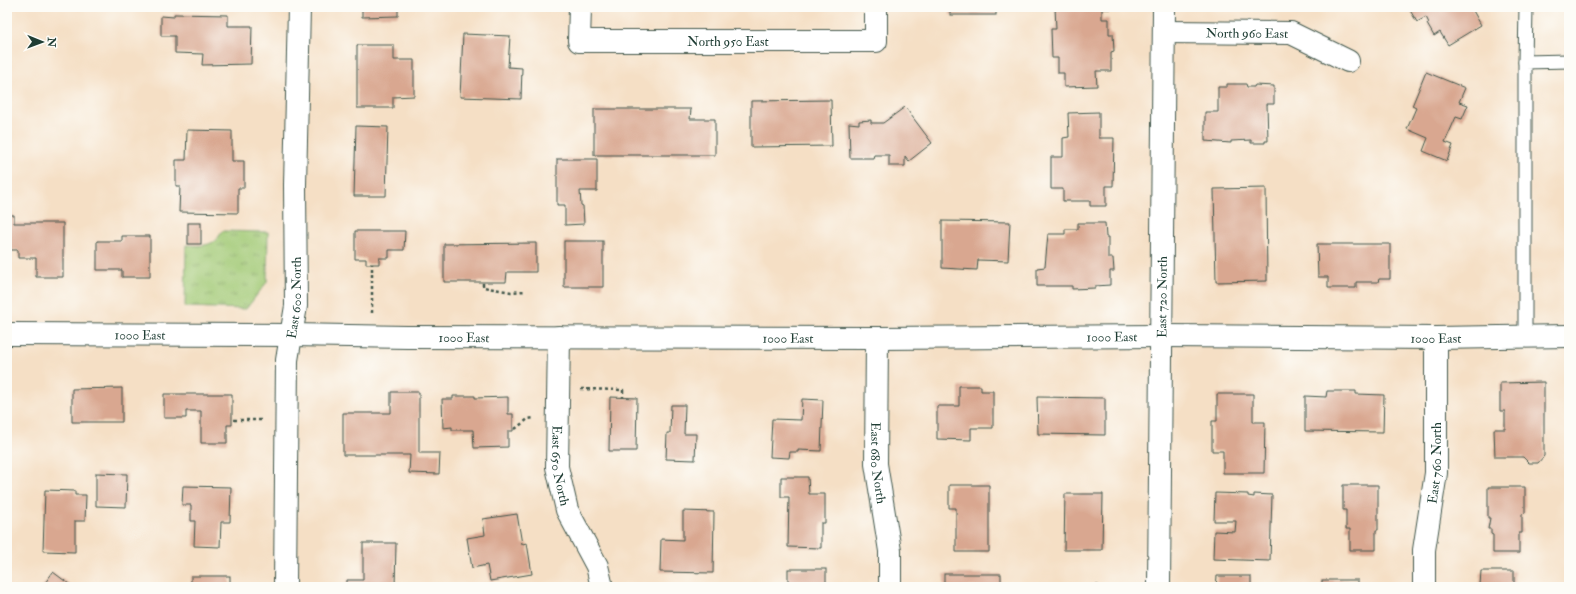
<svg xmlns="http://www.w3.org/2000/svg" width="1576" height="594" viewBox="0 0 1576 594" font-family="'IM FELL Double Pica',serif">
	<defs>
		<pattern id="grass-tufts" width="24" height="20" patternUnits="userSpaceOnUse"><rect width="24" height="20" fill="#a1c974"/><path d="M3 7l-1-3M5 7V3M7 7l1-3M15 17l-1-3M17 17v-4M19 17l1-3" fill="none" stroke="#83a460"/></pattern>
	</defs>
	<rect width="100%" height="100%" fill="#fdfcf7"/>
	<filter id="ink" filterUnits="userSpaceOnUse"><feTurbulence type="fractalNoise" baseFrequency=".025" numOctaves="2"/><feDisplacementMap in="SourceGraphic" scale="8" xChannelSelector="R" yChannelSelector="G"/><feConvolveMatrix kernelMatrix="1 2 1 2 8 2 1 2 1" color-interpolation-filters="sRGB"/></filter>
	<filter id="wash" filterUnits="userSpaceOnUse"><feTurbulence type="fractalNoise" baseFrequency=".012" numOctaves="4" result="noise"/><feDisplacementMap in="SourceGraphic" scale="16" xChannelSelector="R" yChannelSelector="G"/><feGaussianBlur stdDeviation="0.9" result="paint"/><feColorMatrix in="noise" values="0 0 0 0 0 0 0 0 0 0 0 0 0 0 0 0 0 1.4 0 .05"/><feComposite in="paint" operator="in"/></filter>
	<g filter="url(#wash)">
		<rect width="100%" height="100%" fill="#f5dfc5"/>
		<path fill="url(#grass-tufts)" stroke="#608354" d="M222,231L268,232L267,282L246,309L185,307L186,245C202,246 215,247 222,231Z"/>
		<g id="blocks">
			<g fill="#d9a790">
				<path d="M362,7H398V16L362,17Z"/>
				<rect x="950" y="7" width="46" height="8"/>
				<path d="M1055,7H1109L1110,9H1102V19H1109V34H1113L1114,51L1111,52V71H1096L1097,86L1064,87V73H1058V58H1052L1051,29H1056Z"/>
				<path d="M1408,7H1471L1481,25L1448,45L1440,32L1434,36L1427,24L1429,23L1426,17L1417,22Z"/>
				<path d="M7,12L10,13L9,34H7Z"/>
				<path d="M174,14L228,15V26H252L251,64L202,65L203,54L175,53V36H161V16L174,17Z"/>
				<path d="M463,34L510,36L508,67L522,68L521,99L460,97Z"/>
				<path d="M357,45H394V60H414V96L393,97V108H357Z"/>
				<path d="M1426,72L1465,88L1459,102L1468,105L1462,119L1456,117L1445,142L1453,145L1447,161L1423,151L1428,138L1407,129L1416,108L1412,106Z"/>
				<path d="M1227,84H1246L1247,87H1254L1255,85L1274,86V104H1267L1268,141H1265V143H1251V140L1231,141V143L1205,141V112H1218V87H1227Z"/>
				<path d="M831,100L832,146L751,147V101Z"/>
				<path d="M905,107L932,143L909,161L905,156V166H889V155H874L873,158H850L849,123L859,124V121L871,120V123H883Z"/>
				<path d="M594,109H691L690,119H715V155H594Z"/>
				<path d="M1099,112V138H1114L1113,186H1106V206H1090V201H1063V189H1051V157H1063V138L1069,137L1068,113Z"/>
				<path d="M356,126L388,127L386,196H354Z"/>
				<path d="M187,130L232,131V161H244V188H238V213L179,212L180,186H176V160H186Z"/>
				<path d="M557,159H597V191H580L581,205L583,206L584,224L565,225V205H557Z"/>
				<path d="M1266,188L1267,281L1216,282L1214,189Z"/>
				<path d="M7,215H14V223H63V277H36V258H18V250H7Z"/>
				<path d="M942,221L1010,222L1008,261L978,260L977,270L942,268Z"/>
				<rect x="188" y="223" width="13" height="21"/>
				<path d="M1078,223H1105L1106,237H1108V258H1113L1114,271H1110V285L1095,286V288L1072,289V286H1037V268L1045,267L1048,234H1065V229H1078Z"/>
				<path d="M355,231H405L404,250H389V258H379V264H366V259H355Z"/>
				<path d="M122,236H150V277H122V270H97V241H122Z"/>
				<rect x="564" y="241" width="39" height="46"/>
				<path d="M536,243V272H507L506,282H444V244Z"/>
				<path d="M1317,244H1390V279H1379L1378,282H1356V288H1328V277H1318Z"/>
				<path d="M1544,382V456L1538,463H1529L1523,457H1495L1494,429H1505V411H1500V383Z"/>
				<path d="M959,386H981V391H993V428H971V440L937,439V406H959Z"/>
				<path d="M122,388V422H72V389Z"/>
				<path d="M1327,391H1356V394L1384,395L1383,432L1305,431V396L1326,397Z"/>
				<path d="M391,392H419V453H440L439,474L409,473L410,455H343V413H391Z"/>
				<path d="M164,394H232V425H227V443H201V411H186V418H164Z"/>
				<path d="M1217,394H1253V422H1265L1264,473H1223V451H1212V421H1217Z"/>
				<path d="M453,396H475V398L508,397V414H513V431H508V447L474,448L473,430H452V427L443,428L442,399H453Z"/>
				<path d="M610,397L637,398L636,451H609Z"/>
				<path d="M1037,397L1105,398V435L1038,434Z"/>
				<path d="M802,399L823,400L821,451L798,450V452H790L789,458L770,457L772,419L801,420Z"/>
				<path d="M671,405H685L684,434H696L695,460L666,459L667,433H670Z"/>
				<path d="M96,473L127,474L126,507L96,506Z"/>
				<path d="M781,477H808L809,494H825V523H821V548L788,547L789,497H781Z"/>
				<path d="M949,485H989V552H956V508H949Z"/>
				<path d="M1343,485H1378V530H1376V550H1350V529H1346V510H1343Z"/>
				<path d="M183,486L231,487L230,522H221L220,547L194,546L195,521H191V505H182Z"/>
				<path d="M1488,487H1525V513L1522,514V533H1519V553H1493V535L1491,534V529H1488L1490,518H1488Z"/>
				<path d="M45,490L75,491V495H86L85,521H75V552L43,551Z"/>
				<path d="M1215,493L1248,494V496L1254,497V494L1272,495L1270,561L1213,559L1214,531L1235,532L1236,521H1214Z"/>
				<path d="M1065,494H1103L1102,550H1064Z"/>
				<path d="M683,511L714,512L713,573L660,572L661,539L683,540Z"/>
				<path d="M517,514L522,544L527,543L532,574L490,581L487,565L472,568L467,538L485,535L483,519Z"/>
				<path d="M363,543H396L395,587H347V580H363Z"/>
				<rect x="788" y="569" width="38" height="18"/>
				<path d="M1481,571H1514V587H1478L1480,585Z"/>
				<path d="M53,572L73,587H42Z"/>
				<rect x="944" y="574" width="57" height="13"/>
				<rect x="191" y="576" width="39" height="11"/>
				<path d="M1217,576H1251V587H1216Z"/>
				<rect x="1322" y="580" width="36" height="7"/>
				<rect x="1059" y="585" width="39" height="2"/>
			</g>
		</g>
	</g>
	<g filter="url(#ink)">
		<use href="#blocks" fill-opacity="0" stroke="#3f554a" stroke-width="1"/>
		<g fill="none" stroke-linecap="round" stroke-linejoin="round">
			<defs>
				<g id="lane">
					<path d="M1525,62L1526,7"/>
					<path d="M1525,336V62L1569,61"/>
				</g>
				<g id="street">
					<path id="s1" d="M580,7L579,41H876V7"/>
					<path id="s2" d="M1164,32L1291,33L1348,61"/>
					<path id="s3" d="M559,337L557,467L567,510L597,566L602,587"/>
					<path id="s4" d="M877,338L876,464L890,551V587"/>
					<path id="s5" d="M285,587L287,360L296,306L295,185L299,7"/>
					<path id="s6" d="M1159,587L1164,7"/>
					<path id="s7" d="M1424,587V550L1436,473V338"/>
				</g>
				<g id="secondary">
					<path id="s8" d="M7,334L291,335L407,337L877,338L1162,336L1436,338L1569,336"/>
				</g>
			</defs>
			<use href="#lane" stroke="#3f554a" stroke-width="15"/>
			<use href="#street" stroke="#3f554a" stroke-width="24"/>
			<use href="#secondary" stroke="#3f554a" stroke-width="24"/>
			<g stroke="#3f554a" stroke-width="2.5" stroke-dasharray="3 3" stroke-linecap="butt">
				<path d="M483,283V287L511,292L526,291"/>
				<path d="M372,313V264"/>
				<path d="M581,389L623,390V398"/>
				<path d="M234,420H263"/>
				<path d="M515,429L528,419L534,418"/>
			</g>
			<use href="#lane" stroke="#fff" stroke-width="13"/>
			<use href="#street" stroke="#fff" stroke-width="22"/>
			<use href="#secondary" stroke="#fff" stroke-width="22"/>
		</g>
	</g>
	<g text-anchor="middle" stroke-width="3" stroke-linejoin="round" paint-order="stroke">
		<g font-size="13" fill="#1f3d34" stroke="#fdfcf7">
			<text dy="5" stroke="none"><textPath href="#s2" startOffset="83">North 960 East</textPath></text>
			<text dy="5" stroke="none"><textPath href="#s1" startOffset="183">North 950 East</textPath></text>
			<text dy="5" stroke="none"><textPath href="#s5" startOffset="290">East 600 North</textPath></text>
			<text dy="5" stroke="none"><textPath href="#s6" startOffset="290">East 720 North</textPath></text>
			<text dy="5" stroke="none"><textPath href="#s8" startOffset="133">1000 East</textPath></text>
			<text dy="5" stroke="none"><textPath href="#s8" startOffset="1105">1000 East</textPath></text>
			<text dy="5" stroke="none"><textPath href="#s8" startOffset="457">1000 East</textPath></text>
			<text dy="5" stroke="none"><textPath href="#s8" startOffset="1429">1000 East</textPath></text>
			<text dy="5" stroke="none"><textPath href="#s8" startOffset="781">1000 East</textPath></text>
			<text dy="5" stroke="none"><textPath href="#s4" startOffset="125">East 680 North</textPath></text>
			<text dy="5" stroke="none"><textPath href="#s7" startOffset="125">East 760 North</textPath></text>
			<text dy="5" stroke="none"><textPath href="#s3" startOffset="129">East 650 North</textPath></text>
		</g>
	</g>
	<rect width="1576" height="594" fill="none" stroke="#fdfcf7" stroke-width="24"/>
	<g transform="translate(42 42) rotate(91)" stroke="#fdfcf7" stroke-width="3" paint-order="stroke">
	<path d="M0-3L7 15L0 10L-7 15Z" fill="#1f3d34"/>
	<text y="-6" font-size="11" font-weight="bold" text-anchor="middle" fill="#1f3d34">N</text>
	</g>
</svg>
